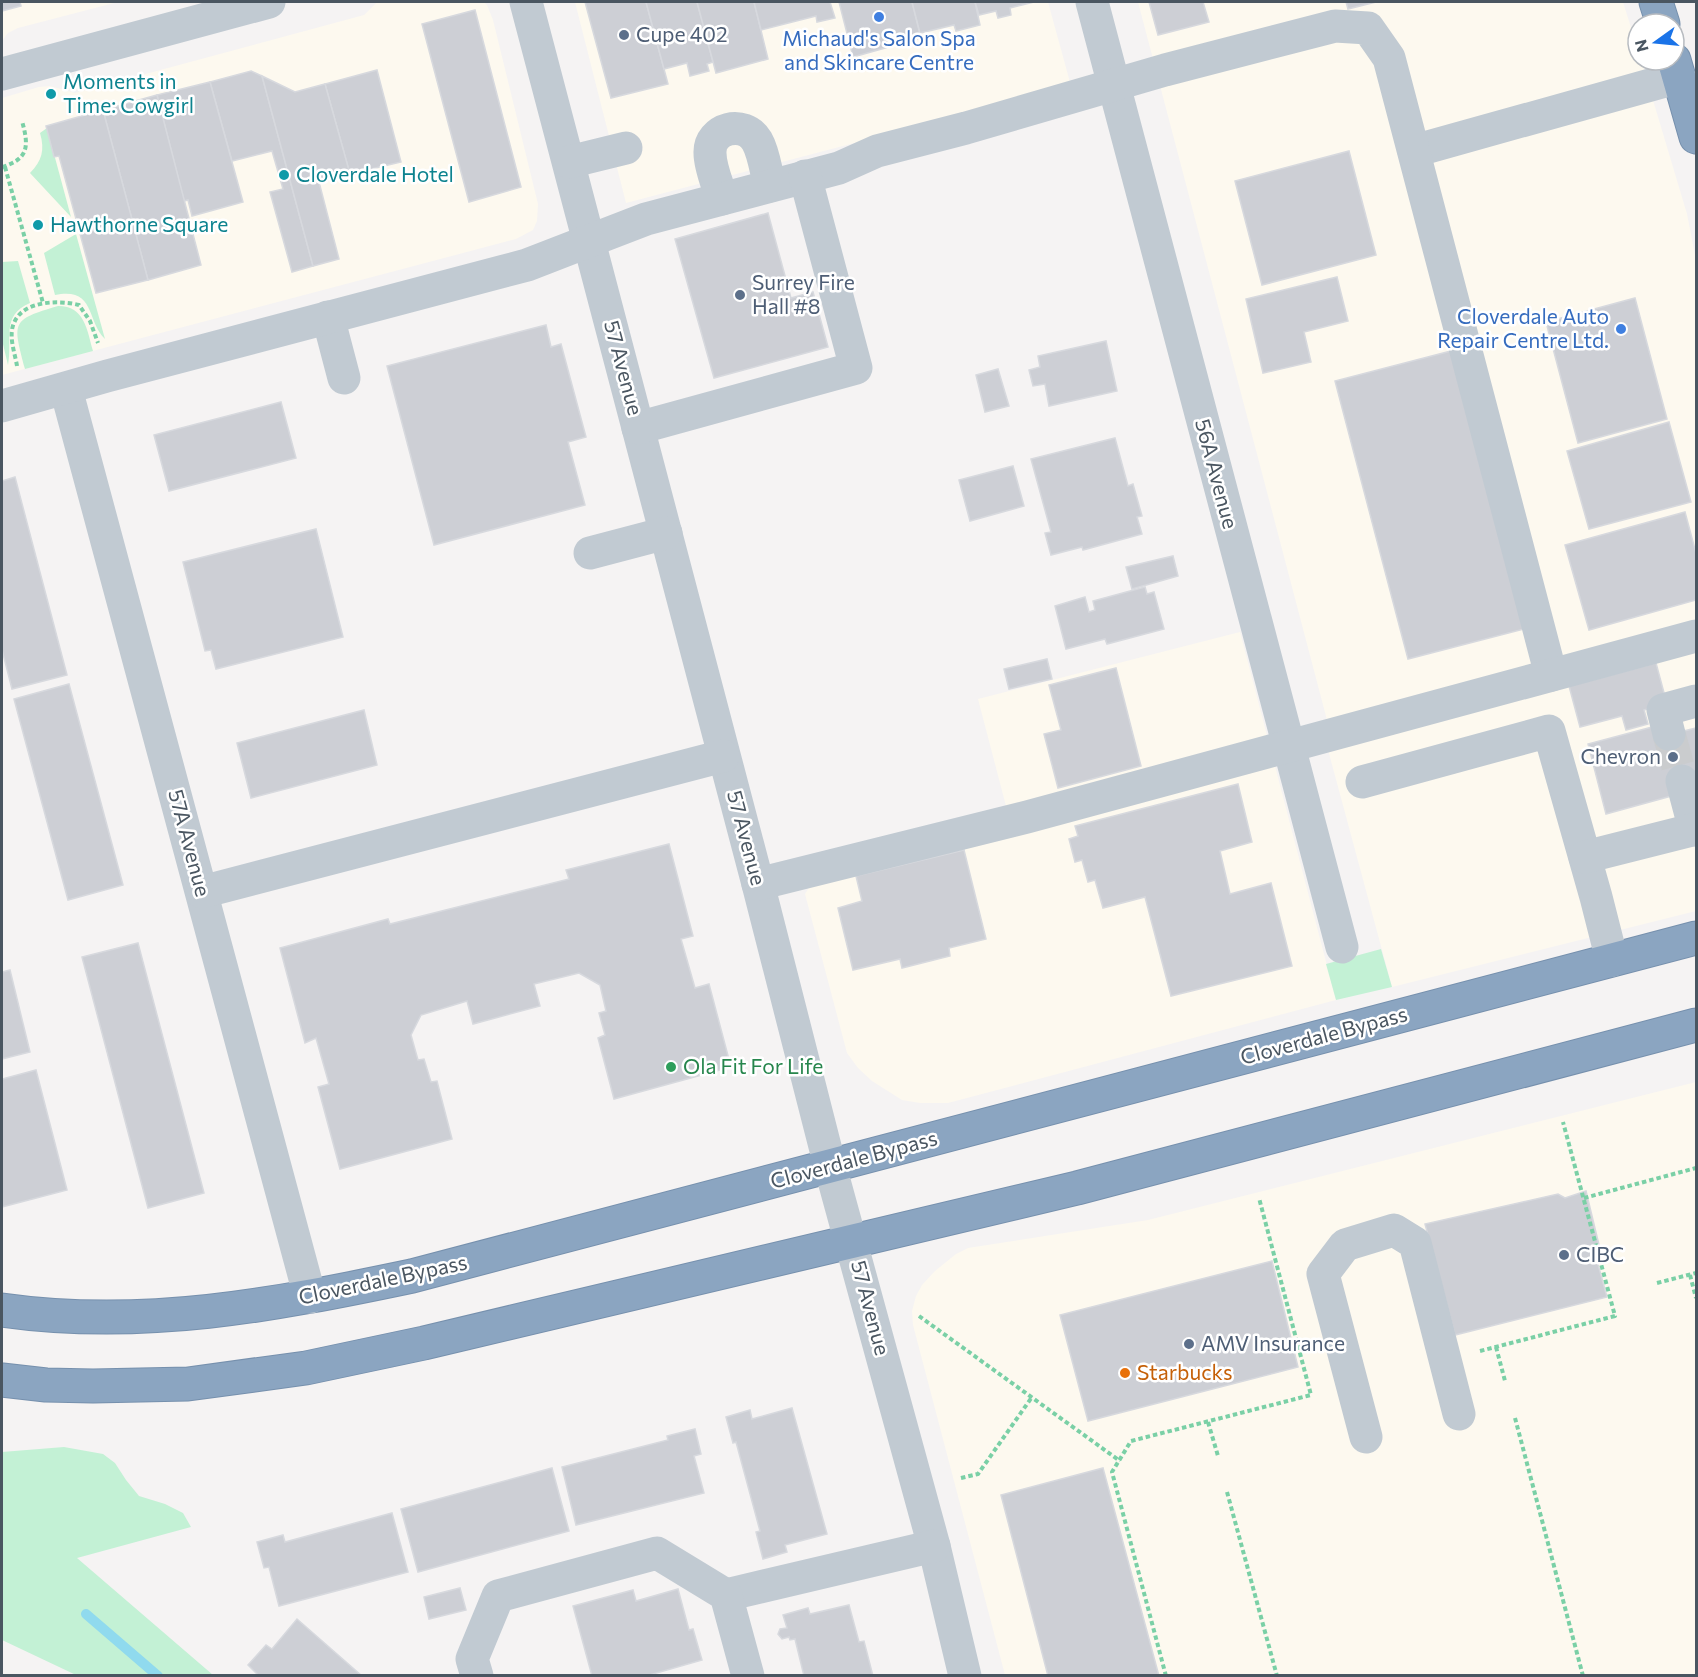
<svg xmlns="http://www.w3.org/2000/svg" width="1698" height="1677" viewBox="0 0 1698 1677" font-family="Commissioner,sans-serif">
	<rect width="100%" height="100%" fill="#f5f3f3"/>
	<g fill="#fdf9ef">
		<path d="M2,2H118L18,28L8,33L2,41Z"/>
		<path d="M377,2H484L487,5L493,20L538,204L537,221L533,230L516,239L2,375V98L39,87L50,86L75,93L364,15Z"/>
		<path d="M575,2H1048L1071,86L626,203Z"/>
		<path d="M1138,2H1623L1638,50V60H1641L1687,214L1696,260V911L1392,987L1327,746V720Z"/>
		<path d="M1240,632L1336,1000L948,1103H920L902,1100L872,1081L858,1068L847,1053L805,894L810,886L1012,829L978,699Z"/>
		<path d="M1696,1082V1675H1005L913,1325L912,1311L916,1296L922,1285L935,1271L956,1254L968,1248L1148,1220Z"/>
	</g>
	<g fill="#c3f1d5">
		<path d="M47,128L71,217L30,173C42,161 45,150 40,133Z"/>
		<path d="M76,234L105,339C86,321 96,287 55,295L44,253Z"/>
		<path d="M18,261L30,303C0,316 13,339 8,365L2,340V262Z"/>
		<path d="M58,306C85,306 87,330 93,351L25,369C13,322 10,320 58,306Z"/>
		<path d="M1381,949L1392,987L1336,1000L1326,964Z"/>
		<path d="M64,1447L103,1454L115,1463L126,1480L139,1496L165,1504L183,1513L191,1527L77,1558L213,1675H76L2,1640V1452Z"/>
	</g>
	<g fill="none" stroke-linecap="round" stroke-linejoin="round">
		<path stroke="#90daee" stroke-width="10" d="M86,1614L158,1676"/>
	</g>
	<g fill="#cdcfd5" stroke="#d7d9de" stroke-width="1.5">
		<path d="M2,2H20L21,6L2,11Z"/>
		<path d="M585,2H646L668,84L611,98Z"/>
		<path d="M646,2H697L713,62L707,64L709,71L690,76L687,63L664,69Z"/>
		<path d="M697,2H754L768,59L716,73Z"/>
		<path d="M754,2H830L835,18L817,22L816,16L761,30Z"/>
		<path d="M839,2H912L921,38L853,57Z"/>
		<path d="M912,2H975L980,25L956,31L954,25L920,33Z"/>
		<path d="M975,2H1034L1010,8L1011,15L998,18L996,11L979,15Z"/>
		<path d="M1149,2H1203L1209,22L1158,35Z"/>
		<path d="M1346,2H1376L1348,9Z"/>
		<path d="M475,10L521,187L469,202L422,24Z"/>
		<path d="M377,70L401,162L350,174L325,84Z"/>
		<path d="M251,71L262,76L313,266L292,272L270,192L283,189L272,151L232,161L210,82Z"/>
		<path d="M262,76L295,92L325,84L350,174L319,182L339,259L313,266Z"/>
		<path d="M210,82L243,202L192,216L188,200L184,201L157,95Z"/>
		<path d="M157,95L201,265L148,280L103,110Z"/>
		<path d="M103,110L148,280L96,293L59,156L54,157L46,126Z"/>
		<path d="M1349,151L1376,255L1262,285L1235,181Z"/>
		<path d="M768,213L791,298L813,292L828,347L714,378L675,239Z"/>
		<path d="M1337,277L1348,321L1304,332L1311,362L1263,373L1246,299Z"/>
		<path d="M1635,298L1667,419L1578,443L1546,322Z"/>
		<path d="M546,325L551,347L561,344L586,437L568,442L585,505L434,545L387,366Z"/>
		<path d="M1106,341L1117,391L1049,406L1045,384L1033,386L1029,370L1040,367L1038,356Z"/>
		<path d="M1451,351L1524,629L1408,659L1335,381Z"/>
		<path d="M998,369L1009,406L985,412L976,375Z"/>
		<path d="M281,402L296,458L169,491L154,435Z"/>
		<path d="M1669,422L1691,502L1589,529L1567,451Z"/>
		<path d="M1115,438L1128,486L1133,484L1142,516L1137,517L1142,534L1083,550L1082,547L1051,555L1045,533L1051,532L1031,459Z"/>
		<path d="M1013,466L1024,506L970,521L959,480Z"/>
		<path d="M15,477L67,675L12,689L2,650V481Z"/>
		<path d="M1685,512L1696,553V600L1589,630L1565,545Z"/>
		<path d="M316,529L343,637L216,669L211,650L205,651L183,562Z"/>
		<path d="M1173,556L1178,576L1132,589L1126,567Z"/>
		<path d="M1145,587L1147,594L1154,592L1164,629L1107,644L1105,639L1066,649L1055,606L1085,597L1089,612L1095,610L1093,601Z"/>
		<path d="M1047,659L1052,679L1009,689L1004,669Z"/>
		<path d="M1656,663L1667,704L1644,710L1648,724L1626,730L1622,716L1580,727L1569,686Z"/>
		<path d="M1116,668L1141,766L1058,788L1044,734L1061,730L1049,685Z"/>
		<path d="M69,684L123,885L68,900L14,699Z"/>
		<path d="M364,710L377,765L251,798L237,743Z"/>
		<path d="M1656,726L1659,737L1696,728V778L1675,795L1606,814L1588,744Z"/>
		<path d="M1238,784L1252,842L1220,851L1230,894L1271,883L1292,966L1171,996L1145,897L1103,908L1095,880L1088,882L1082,860L1075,862L1069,839L1078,836L1075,826Z"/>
		<path d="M669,844L693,936L681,939L695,988L709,984L731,1067L614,1099L598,1038L605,1035L599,1013L606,1011L600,985L579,973L534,984L540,1006L473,1024L467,1001L421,1015L411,1035L418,1060L424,1059L431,1082L437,1081L452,1139L340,1169L318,1087L329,1084L316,1038L305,1043L280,948L388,919L390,924L569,879L566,870Z"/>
		<path d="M964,850L986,939L949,948L950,956L902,968L900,959L853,970L838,908L862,901L856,876Z"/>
		<path d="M138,943L204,1193L148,1208L82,957Z"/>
		<path d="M10,970L30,1052L2,1059V972Z"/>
		<path d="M36,1070L67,1190L2,1207V1079Z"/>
		<path d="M1586,1191L1599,1245L1593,1246L1607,1297L1455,1335L1425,1224L1558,1194L1565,1198Z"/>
		<path d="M1272,1261L1298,1367L1088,1421L1060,1315Z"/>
		<path d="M792,1408L827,1534L785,1545L787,1552L763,1559L756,1532L760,1531L736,1442L733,1443L726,1417L750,1410L752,1419Z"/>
		<path d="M695,1429L701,1454L694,1456L704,1493L576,1525L562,1467L668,1440L667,1436Z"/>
		<path d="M552,1468L569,1531L418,1572L401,1509Z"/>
		<path d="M1103,1468L1159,1676H1048L1001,1495Z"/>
		<path d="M392,1513L408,1572L279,1606L269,1567L264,1568L257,1542L283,1535L285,1542Z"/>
		<path d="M460,1588L466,1610L429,1619L424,1597Z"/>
		<path d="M678,1589L689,1630L693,1629L702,1660L646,1676H592L573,1606L633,1590L636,1601Z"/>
		<path d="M849,1605L859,1642L864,1641L873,1676H804L795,1639L790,1640L789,1637L782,1639L778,1634L780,1629L787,1628L783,1615L808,1608L810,1614Z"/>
		<path d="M297,1619L362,1676H259L248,1665L266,1645L272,1649Z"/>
	</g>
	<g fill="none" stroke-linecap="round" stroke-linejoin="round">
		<path stroke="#caccce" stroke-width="33" stroke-dasharray="33 16" stroke-linecap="butt" d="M1669,734L1682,781"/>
		<defs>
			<g id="highway">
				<path d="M1656,2L1663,24"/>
				<path d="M1674,60L1696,137"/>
				<path d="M2,1310C143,1330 274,1305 412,1276L1696,938"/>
				<path d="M2,1380L46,1385L93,1386L188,1384L306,1368L424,1343L1077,1188L1696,1025"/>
			</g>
		</defs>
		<use href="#highway" stroke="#7690ad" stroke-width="35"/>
		<g stroke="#7ad0a6" stroke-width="4" stroke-dasharray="4.5 3" stroke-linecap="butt">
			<path d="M2,167C29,159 29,146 22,121"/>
			<path d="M5,167L43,303"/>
			<path d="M17,366C15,353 8,336 14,323C23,300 60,300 79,305L90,321L98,343"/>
			<path d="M1584,1198L1696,1168"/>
			<path d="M1690,1275L1696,1298"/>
			<path d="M1657,1283L1696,1273"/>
			<path d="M919,1316L1120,1461"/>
			<path d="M1496,1347L1505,1381"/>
			<path d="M1480,1351L1615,1316L1563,1122"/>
			<path d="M1515,1418L1583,1676"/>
			<path d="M1208,1422L1218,1456"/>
			<path d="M961,1478L978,1474L1032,1397"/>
			<path d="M1227,1492L1277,1676"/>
			<path d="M1166,1676L1112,1472L1131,1441L1311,1395L1259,1198"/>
		</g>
		<g stroke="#c1cad2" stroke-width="33">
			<path d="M526,2L758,884L830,1166L934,1546L965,1676"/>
			<path d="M1092,2L1342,947"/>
			<path d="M2,74L269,2"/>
			<path d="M1414,151L1679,77"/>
			<path d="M569,162L626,148"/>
			<path d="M722,199C718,185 710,168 710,153C709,128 744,119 757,141C764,153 766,172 770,186"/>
			<path d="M328,317L344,378"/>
			<path d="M66,389L310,1297"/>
			<path d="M2,406L107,376L527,265L646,219L839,168L877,151L966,128L1165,70L1335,26L1368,28L1389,58L1551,675"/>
			<path d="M638,428L856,368L805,176"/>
			<path d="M590,553L666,533"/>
			<path d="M1669,734L1663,710L1696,701"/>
			<path d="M1682,781L1695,830"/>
			<path d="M1362,782L1549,731L1596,897L1612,960"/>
			<path d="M1585,857L1696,829"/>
			<path d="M758,884L1027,817L1696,636"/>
			<path d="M202,892L723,756"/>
			<path d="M1366,1437L1323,1274L1345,1245L1394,1230L1415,1243L1459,1414"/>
			<path d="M726,1595L934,1546"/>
			<path d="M477,1676L472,1659L498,1596L657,1553L726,1595L748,1676"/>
		</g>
		<use href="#highway" stroke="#8ba5c1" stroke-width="33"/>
	</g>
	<g fill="#3f7fe0" stroke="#fff" stroke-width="2">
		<circle cx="879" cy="17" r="6"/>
		<circle cx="1621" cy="329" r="6"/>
	</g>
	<g fill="#5c6f8a" stroke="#fff" stroke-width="2">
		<circle cx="624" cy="35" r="6"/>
		<circle cx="740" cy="295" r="6"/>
		<circle cx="1673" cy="757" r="6"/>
		<circle cx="1564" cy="1255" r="6"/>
		<circle cx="1189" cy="1344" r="6"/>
	</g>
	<g fill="#0f9aa8" stroke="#fff" stroke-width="2">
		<circle cx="51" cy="94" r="6"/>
		<circle cx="284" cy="175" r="6"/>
		<circle cx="38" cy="225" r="6"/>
	</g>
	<circle fill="#2e9e5b" stroke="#fff" stroke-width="2" cx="671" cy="1067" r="6"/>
	<circle fill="#e8710a" stroke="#fff" stroke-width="2" cx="1125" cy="1373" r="6"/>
	<g text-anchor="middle" stroke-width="5" stroke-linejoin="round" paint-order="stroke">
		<g font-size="21" fill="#4e5e75" stroke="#fff" text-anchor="start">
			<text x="636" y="42">Cupe 402</text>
			<text x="752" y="290">Surrey Fire<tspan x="752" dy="24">Hall #8</tspan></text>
			<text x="1661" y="764" text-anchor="end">Chevron</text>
			<text x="1576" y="1262">CIBC</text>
			<text x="1201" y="1351">AMV Insurance</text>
		</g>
		<g font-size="21" fill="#366cbe" stroke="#fff">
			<text x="879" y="46">Michaud's Salon Spa<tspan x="879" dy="24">and Skincare Centre</tspan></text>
			<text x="1609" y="324" text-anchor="end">Cloverdale Auto<tspan x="1609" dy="24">Repair Centre Ltd.</tspan></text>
		</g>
		<g font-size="21" fill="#0d838f" stroke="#fff" text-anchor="start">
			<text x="63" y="89">Moments in<tspan x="63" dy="24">Time: Cowgirl</tspan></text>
			<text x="296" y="182">Cloverdale Hotel</text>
			<text x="50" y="232">Hawthorne Square</text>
		</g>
		<g font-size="21" fill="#4a5661" stroke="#fff">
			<text transform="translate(623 368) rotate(75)" y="7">57 Avenue</text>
			<text transform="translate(1216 474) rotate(75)" y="7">56A Avenue</text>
			<text transform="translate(746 838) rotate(75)" y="7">57 Avenue</text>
			<text transform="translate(189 843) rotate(75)" y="7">57A Avenue</text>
			<text transform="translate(1324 1036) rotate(-15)" y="7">Cloverdale Bypass</text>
			<text transform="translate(854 1160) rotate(-15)" y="7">Cloverdale Bypass</text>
			<text transform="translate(383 1280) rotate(-12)" y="7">Cloverdale Bypass</text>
			<text transform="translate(870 1308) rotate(75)" y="7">57 Avenue</text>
		</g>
		<g font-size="21" fill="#27864d" stroke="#fff" text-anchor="start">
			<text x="683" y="1074">Ola Fit For Life</text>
		</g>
		<g font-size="21" fill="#c56008" stroke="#fff" text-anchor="start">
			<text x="1137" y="1380">Starbucks</text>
		</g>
	</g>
	<rect width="1698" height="1677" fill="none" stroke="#4a5661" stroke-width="6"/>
	<g transform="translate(1656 42) rotate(255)"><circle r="28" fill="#ffffff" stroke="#b7bbc0" stroke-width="1.5"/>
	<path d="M0-4.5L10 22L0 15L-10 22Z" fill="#1a73e8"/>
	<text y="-9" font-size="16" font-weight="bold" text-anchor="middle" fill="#4a5661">N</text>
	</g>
</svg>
